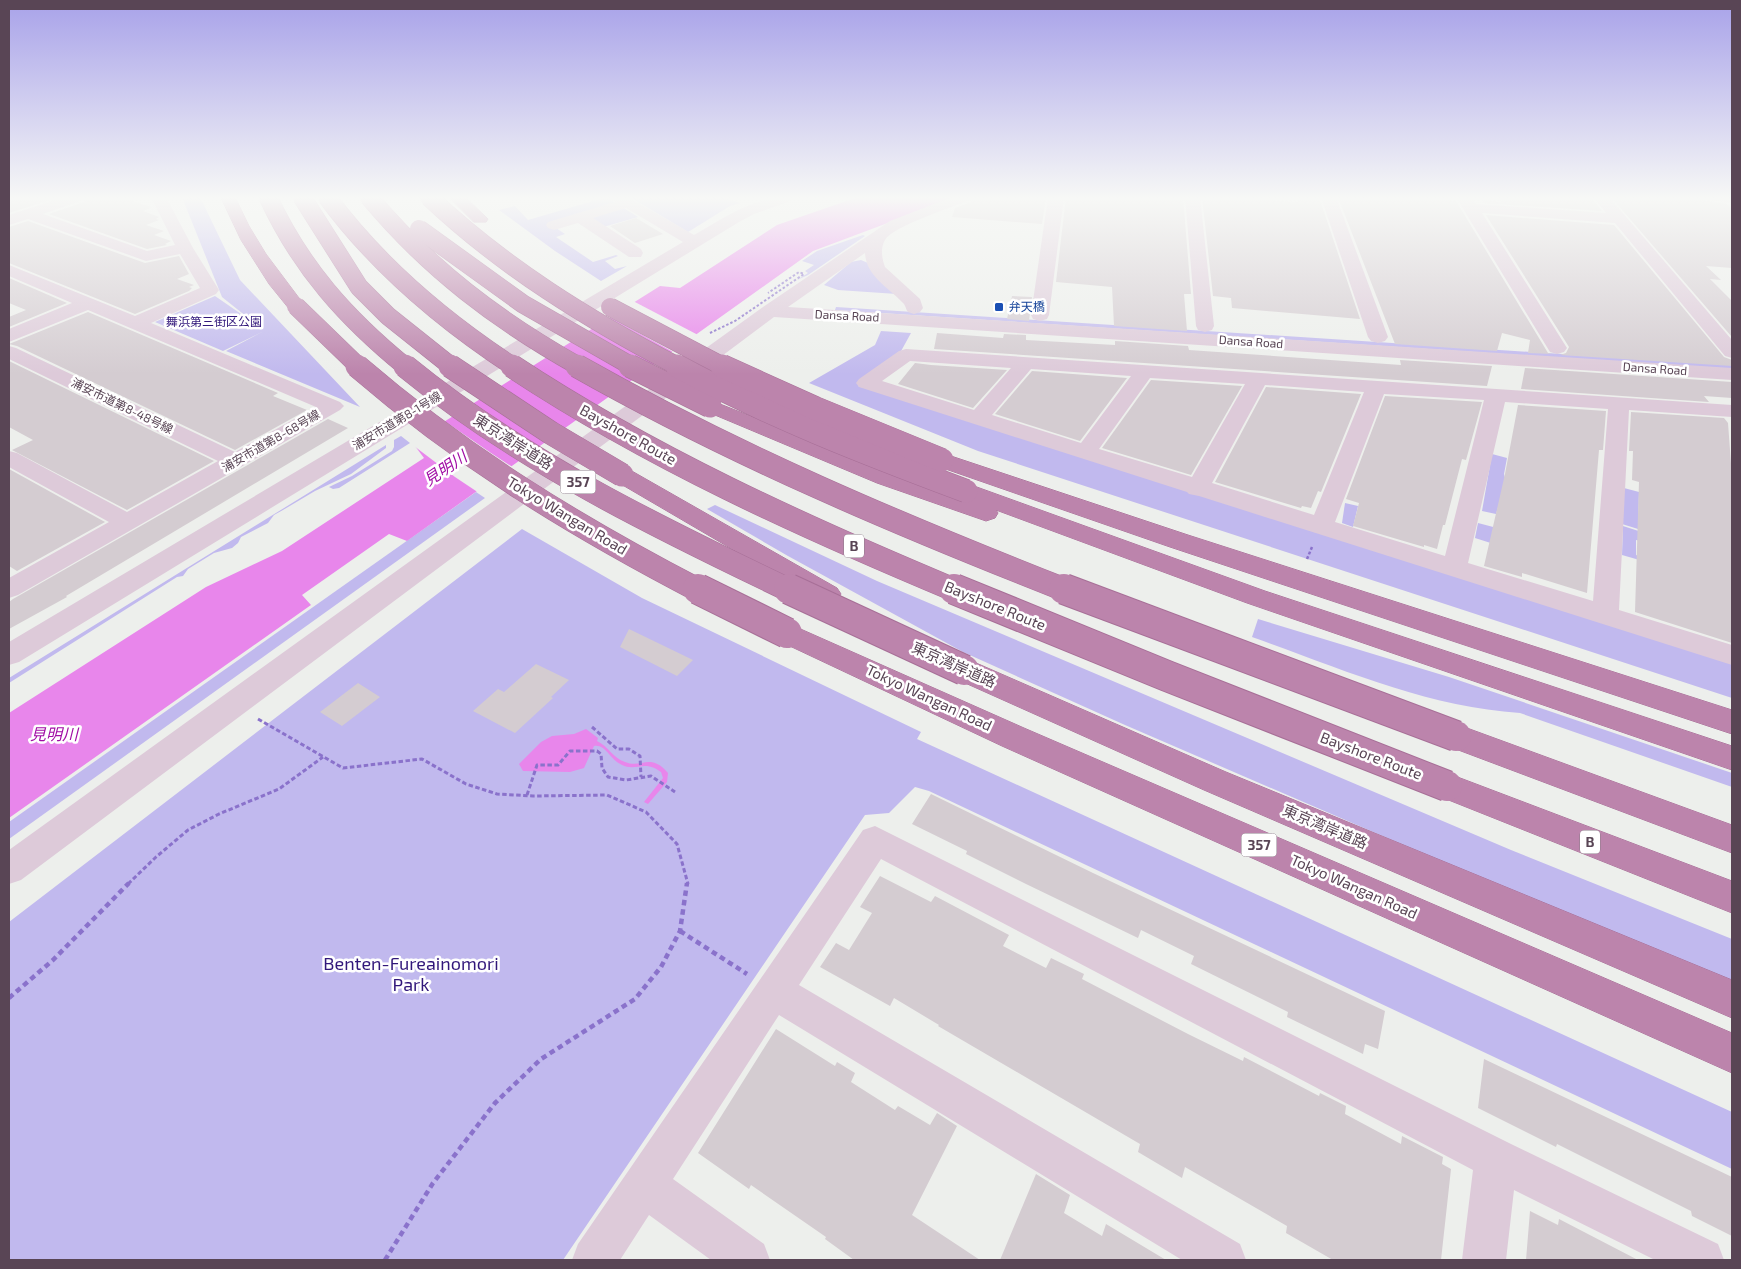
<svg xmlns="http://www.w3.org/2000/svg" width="1741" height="1269" viewBox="0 0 1741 1269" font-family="'Exo 2','Noto Sans JP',sans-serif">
	<rect width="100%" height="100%" fill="#edefec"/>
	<g fill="#c1b9ee">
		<path d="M182,197H200L240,280L360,407L226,351L264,331L223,351L155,322L215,296L257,325L222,297Z"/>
		<path d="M607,197L616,204L550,224L565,234L556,237L593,262L616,255L618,256L605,261L615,269L627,266L601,281L555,251L499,210L515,206L528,220Z"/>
		<path d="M630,197H723L740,203L730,206L688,232Z"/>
		<path d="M622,207L638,217L600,228L590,217Z"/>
		<path d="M863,235L865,236L808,275L797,280L808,273L805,271L814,265L802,261L817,251Z"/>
		<path d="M861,260L868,263L897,294L838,290L824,285L851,262Z"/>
		<path d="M836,307L1732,365V369L835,310Z"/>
		<path d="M881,331L911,333L900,353L858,386L1732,662V698L978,451L809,383L875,345Z"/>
		<path d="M401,436L410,443L339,488L333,489L329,487L352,476L392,451L394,447V440Z"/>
		<path d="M386,445V448L351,474L315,491L283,510L274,515L268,523L241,537L238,543L232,548L214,553L188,569L183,576L177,577L9,683V678Z"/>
		<path d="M1492,454L1507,458L1504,474L1506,482L1496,514L1482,511Z"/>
		<path d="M1624,488L1639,492L1638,529L1622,524Z"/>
		<path d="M476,492L485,498L9,839V822Z"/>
		<path d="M1345,503L1358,506L1353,527L1342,523Z"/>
		<path d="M715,505L877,581L1511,850L1732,939V987L1125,725L963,652L788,556L707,509Z"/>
		<path d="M1478,523L1497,528V545L1475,538Z"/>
		<path d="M1623,526L1651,535V544L1636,540V555L1656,561L1657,565L1622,555Z"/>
		<path d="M522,529L642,598L921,732L917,739L1732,1112V1169L929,791L915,787L889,813L865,815L563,1260H9V922Z"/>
		<path d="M1258,619L1449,677L1732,773V787L1520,713C1427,707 1339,668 1252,637Z"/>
	</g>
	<g fill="#e886eb">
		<path d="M858,197H957L813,251L407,541L389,534L302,595L311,605L9,818V713L206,587L282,551L424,458L412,442L660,286L680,288L777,225Z"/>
		<path d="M586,729L598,738L597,741C608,746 613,758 625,762C642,769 650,752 668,773L667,782L648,804L644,802L663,778L661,772C644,759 636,772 622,765C609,759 606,744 594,746L584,768L570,772L523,771L519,764L541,742L552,736L574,734Z"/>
	</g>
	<g fill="#edefec">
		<path d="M633,301L700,336L675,353L608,316Z"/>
		<path d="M443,420L491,453L514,468L479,493L455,477L410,443V441Z"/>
	</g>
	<g fill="#d4ccd1">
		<path d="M9,197H59L9,213Z"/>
		<path d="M88,197H121L151,207H148L151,208L143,211L159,217L156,219L159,220L146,225L164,231L154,235L171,241L165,244L167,245L147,249L49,214L84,202Z"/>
		<path d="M975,197H1046L1042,224L952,217L955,208L971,202Z"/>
		<path d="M1066,197H1183L1191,294H1184L1187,331L1114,326L1112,287L1056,282Z"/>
		<path d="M1202,197L1298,202L1299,197H1319L1360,319L1232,308L1231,298L1213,296Z"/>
		<path d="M1338,197H1391L1456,201L1548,353L1552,354L1528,353L1530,340L1502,333L1497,351L1395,344Z"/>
		<path d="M1498,197H1591L1602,211L1483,203L1482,200L1501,202Z"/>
		<path d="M1611,197H1652L1709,201L1727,204L1732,209V268L1706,266L1721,280L1710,279L1732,301V337Z"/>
		<path d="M1486,215L1614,225L1724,357L1732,360V366L1560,355L1566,353L1569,347Z"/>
		<path d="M636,218L663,234L635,243L610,226Z"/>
		<path d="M28,221L145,263L179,256L189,274L177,279L194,285L189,287L192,288L189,291L135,314L9,263V227Z"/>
		<path d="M9,278L67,303L9,327V317L26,310L9,303Z"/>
		<path d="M1012,296L1032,297L1029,321L1007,319Z"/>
		<path d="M88,312L278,393L273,396L307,410L235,450L17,346L9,344Z"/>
		<path d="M937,333L1003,338L1004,334L1026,335V340L1115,345V341L1188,346L1189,350L1401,365L1400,360L1492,366L1487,386L934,349Z"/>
		<path d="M9,361L214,461L127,510L12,450L33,440L9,427Z"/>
		<path d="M915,363L931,365L1007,370L973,408L898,384Z"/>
		<path d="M1525,368L1732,382V398L1704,396L1709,402L1521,389Z"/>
		<path d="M1032,371L1127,378L1080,441L995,414Z"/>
		<path d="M1151,380L1242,386L1191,475L1102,448Z"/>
		<path d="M1266,387L1361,394L1321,492L1318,491L1311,508L1302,506L1301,508L1215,482Z"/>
		<path d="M1385,396L1482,402L1466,460L1462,459L1445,525H1443L1437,549L1424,545V547L1353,526L1359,503L1346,499Z"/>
		<path d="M1518,405L1606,411L1603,450H1599L1587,593L1522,573V577L1484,566L1505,474Z"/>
		<path d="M1631,412L1724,418L1728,423L1732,477V643L1635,612L1639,482L1632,480L1633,451H1629Z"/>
		<path d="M328,419L348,428L66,596L67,597L9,629V602L13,599Z"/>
		<path d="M9,469L105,522L17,571L9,566Z"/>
		<path d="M629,629L693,660L677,676L620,647Z"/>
		<path d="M536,664L569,680L551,697L553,698L515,733L473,711L498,689L504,692Z"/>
		<path d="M358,683L380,697L342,726L320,712Z"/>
		<path d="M931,794L1093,873L1385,1011L1378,1049L1365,1044L1363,1054L1287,1017L1288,1012L1191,964L1194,956L1141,930L1138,938L1026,884L966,854L967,851L912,824Z"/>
		<path d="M880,876L931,902L935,896L1009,935L1003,946L1046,968L1051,958L1084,974L1082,979L1188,1034L1243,1061L1244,1057L1319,1096L1320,1093L1346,1106L1345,1114L1401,1144L1402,1136L1443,1157L1442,1164L1451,1169L1441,1260H1333L1286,1233L1287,1226L1185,1167L1182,1178L1138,1152L1140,1144L938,1026L939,1025L894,998L890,1006L820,967L836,943L849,950L872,913L860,907Z"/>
		<path d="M776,1029L835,1066L837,1062L855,1073L851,1082L895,1110L898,1106L930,1125L937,1113L957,1126L912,1215L980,1260H854L825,1239L826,1237L751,1185L749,1189L698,1153Z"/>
		<path d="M1484,1059L1732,1177V1236L1692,1216L1691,1211L1557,1144L1556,1147L1478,1108Z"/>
		<path d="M1036,1174L1070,1195L1064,1213L1102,1236L1106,1224L1166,1260H1000Z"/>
		<path d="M1530,1211L1558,1225L1559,1219L1638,1260H1526Z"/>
	</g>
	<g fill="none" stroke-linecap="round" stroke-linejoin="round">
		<defs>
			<g id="highway">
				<path d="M221,197H235L249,226L266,254L305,306L302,310L296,311L290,310L269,284L241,240Z"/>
				<path d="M449,197H465L488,219L486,222H474Z"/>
				<path d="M710,400L893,473L957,495L954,491L958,486L966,484L974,486L1265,591L1732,746V770L1247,603L996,510L998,513L995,518L986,521L877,483L703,410L699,406L703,402Z"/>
				<path d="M942,453L1188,535L1732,710V734L1170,547L934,465L931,460L934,455Z"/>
				<path d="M622,468L630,470L837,588L841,594L837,600L828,603L819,600L614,480L610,475L614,470Z"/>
				<path d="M787,623L1024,728L1732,1033V1073L1002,746L777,640L773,633L777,626Z"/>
				<path d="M944,649L1226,772L1732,980V1018L1204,790L954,678L934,666L930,659L934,652Z"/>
				<path d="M1456,724L1732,825V853L1445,745L1441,736L1445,727Z"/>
				<path d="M1447,773L1732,881V913L1436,795L1431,786L1436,777Z"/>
			</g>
		</defs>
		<use href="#highway" stroke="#a76f97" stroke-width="1"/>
		<path stroke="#8a72cb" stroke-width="2.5" stroke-dasharray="3 2" stroke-linecap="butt" d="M1307,559L1312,547"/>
		<g stroke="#8a72cb" stroke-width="3" stroke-dasharray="4.5 2.5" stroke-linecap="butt">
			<path d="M258,719L343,768L422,759L466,784L497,794L533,796L607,795L646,812L677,844L688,884"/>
			<path d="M592,727L617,749H629L640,756L641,777"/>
			<path d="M527,795L537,765H558L570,751H597L601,754L602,768L608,777L626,780L651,776L675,792"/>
			<path d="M128,884L156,857L188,830L219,814L279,789L323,757"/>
		</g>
		<g stroke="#8a72cb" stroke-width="4.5" stroke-dasharray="5.5 4" stroke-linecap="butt">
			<path d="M680,931L747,974"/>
			<path d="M9,998L53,960L129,883"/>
			<path d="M385,1260L433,1183L495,1103L541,1059L635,999L661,967L680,931L687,883"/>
		</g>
		<g fill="#ddcad9" fill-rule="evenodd">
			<path d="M64,197H86L83,200L43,214L147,251L175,245L151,197H166L193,248L219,290L216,294L151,323L340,402L344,406L340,410L18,595L9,598V578L109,522L9,467V451L17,453L127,512L218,461L9,359V346L16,348L235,452L316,407L88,310L9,342V329L72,303L9,276V265L135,316L200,288L180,254L146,261L28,219L9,225V215Z"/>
			<path d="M611,197H628L694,235C725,217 758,194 796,197L793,200L754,214L739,222L19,662L9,665V642L683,242L626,208L593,218L641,249L643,253L641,257H629L578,223L554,230L548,228L546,225L548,222L615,202Z"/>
			<path d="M952,197H973L970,200C953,207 893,226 885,240C880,248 882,259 885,267L920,299L923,308L920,312L914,314L908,312C905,308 906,305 902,302C888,287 866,276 865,253L788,307L1732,368V380L774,317L21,880L9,884V850L763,307L890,221Z"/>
			<path d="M1048,197H1064L1049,315L1047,319L1040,321L1033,319L1031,315Z"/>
			<path d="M1185,197H1200L1214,326L1212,330L1205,332L1198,330L1196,326Z"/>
			<path d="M1321,197H1336L1388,337L1385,341L1378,343L1371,341L1368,337Z"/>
			<path d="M1456,197H1471L1476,204L1606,213L1593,197H1609L1732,340V358L1725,356L1615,223L1482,213L1567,348L1564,352L1557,354L1550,352Z"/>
			<path d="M1708,197H1732V203L1711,200Z"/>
			<path d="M906,349L1732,405V417L1629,410L1619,610L1732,645V665L1199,496L1189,494L1187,492L859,387L856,383L859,379L899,351ZM910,361L1011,368L974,410L882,381ZM1031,369L1131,376L1081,443L992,415ZM1150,378L1245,384L1192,477L1099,449ZM1265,385L1364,392L1314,515L1212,483ZM1384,394L1484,400L1445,556L1335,522ZM1505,402L1608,409L1593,601L1468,563Z"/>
			<path d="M875,826L1511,1144L1718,1244L1724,1260H1655L1514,1190L1506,1260H1462L1473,1170L881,859L799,985L1240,1244L1246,1260H1182L779,1015L673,1179L764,1244L770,1260H711L649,1215L620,1260H572L578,1244L863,830Z"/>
		</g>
		<use href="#highway" fill="#bc84ac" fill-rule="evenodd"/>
		<defs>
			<g id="highway-bridge-far2">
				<path d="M268,197C301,268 346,318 406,367"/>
				<path d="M302,197L359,287L388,316L452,367"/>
				<path d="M327,197C378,266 442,320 514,367"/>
				<path d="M369,197C429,269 498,321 580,367"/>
				<path d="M429,197C503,267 589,320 679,367"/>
				<path d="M419,229L523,304L633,367"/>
				<path d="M296,306L359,367"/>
				<path d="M610,307L724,367"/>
			</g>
			<g id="highway-bridge-far1">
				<path d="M357,366C465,459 575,526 700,591"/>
				<path d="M405,366C521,461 657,527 791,591"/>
				<path d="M450,366L551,433L622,475"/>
				<path d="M512,366C651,458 804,527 957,591"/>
				<path d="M577,366C734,455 900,525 1068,591"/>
				<path d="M630,366L710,406"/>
				<path d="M677,366C769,416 867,454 966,491"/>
				<path d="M722,366L815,408L942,460"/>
			</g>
			<g id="highway-bridge">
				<path d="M698,589L787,633"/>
				<path d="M789,589L964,670"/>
				<path d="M954,589L1167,676L1447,786"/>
				<path d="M1064,589L1456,736"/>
			</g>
		</defs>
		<use href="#highway-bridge-far2" stroke="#a76f97" stroke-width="19" stroke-linecap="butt"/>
		<use href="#highway-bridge-far1" stroke="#a76f97" stroke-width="24" stroke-linecap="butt"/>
		<use href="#highway-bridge" stroke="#a76f97" stroke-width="32" stroke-linecap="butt"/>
		<path stroke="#8a72cb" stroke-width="2" stroke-dasharray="2.5 2" stroke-linecap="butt" d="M710,333L735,321L804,274L799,272L768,293"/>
		<use href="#highway-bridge-far2" stroke="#bc84ac" stroke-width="18"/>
		<use href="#highway-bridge-far1" stroke="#bc84ac" stroke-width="23"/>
		<use href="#highway-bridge" stroke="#bc84ac" stroke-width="30"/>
	</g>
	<linearGradient id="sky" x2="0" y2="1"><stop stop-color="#a8a2e9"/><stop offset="0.53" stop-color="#f7f8f6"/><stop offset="1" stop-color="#f7f8f6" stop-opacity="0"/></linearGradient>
	<rect width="1741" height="374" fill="url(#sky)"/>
	<rect fill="#1a4fb4" stroke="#fff" stroke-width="2" x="994" y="302" width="10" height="10" rx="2.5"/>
	<g text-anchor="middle" stroke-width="5" stroke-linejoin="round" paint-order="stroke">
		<g font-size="12" fill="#164399" stroke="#fff" text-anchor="start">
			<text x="1009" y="311">弁天橋</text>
		</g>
		<g font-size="12" fill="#594555" stroke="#fff">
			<text transform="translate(847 316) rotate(3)" y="4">Dansa Road</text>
			<text transform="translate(1251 342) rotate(4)" y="4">Dansa Road</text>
			<text transform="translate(1655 369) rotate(4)" y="4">Dansa Road</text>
			<text transform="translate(122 406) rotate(26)" y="4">浦安市道第8-48号線</text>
			<text transform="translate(397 421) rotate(-31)" y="4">浦安市道第8-1号線</text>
			<text transform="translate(271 441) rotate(-30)" y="4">浦安市道第8-68号線</text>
		</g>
		<g font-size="12" fill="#31177a" stroke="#fff">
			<text x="214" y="326">舞浜第三街区公園</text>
		</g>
		<g fill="#fff" stroke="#8b7d88" stroke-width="1">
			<rect x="560.5" y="470.5" width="35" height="23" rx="4"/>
			<rect x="844" y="534.5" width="20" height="23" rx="4"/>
			<rect x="1580" y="830.5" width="20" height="23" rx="4"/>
			<rect x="1241.5" y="833.5" width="35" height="23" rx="4"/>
		</g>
		<g font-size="14" font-weight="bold" fill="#594555">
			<text x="578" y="487">357</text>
			<text x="854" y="551">B</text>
			<text x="1590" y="847">B</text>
			<text x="1259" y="850">357</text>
		</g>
		<g font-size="15" fill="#594555" stroke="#fff">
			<text transform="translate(628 435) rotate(29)" y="5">Bayshore Route</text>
			<text transform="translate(513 442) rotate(32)" y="5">東京湾岸道路</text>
			<text transform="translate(567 516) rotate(31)" y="5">Tokyo Wangan Road</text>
			<text transform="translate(995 606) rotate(22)" y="5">Bayshore Route</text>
			<text transform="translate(954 665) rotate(24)" y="5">東京湾岸道路</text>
			<text transform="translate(929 698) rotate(25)" y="5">Tokyo Wangan Road</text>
			<text transform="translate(1371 756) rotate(21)" y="5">Bayshore Route</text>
			<text transform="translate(1325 827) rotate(23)" y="5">東京湾岸道路</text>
			<text transform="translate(1354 887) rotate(24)" y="5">Tokyo Wangan Road</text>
		</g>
		<g font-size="16" font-style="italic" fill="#a10da5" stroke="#fff">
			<text transform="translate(445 468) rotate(-34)" y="6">見明川</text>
			<text x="54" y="740">見明川</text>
		</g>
		<g font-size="18" fill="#31177a" stroke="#fff">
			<text x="411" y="970">Benten-Fureainomori<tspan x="411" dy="21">Park</tspan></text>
		</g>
	</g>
	<rect width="1741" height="1269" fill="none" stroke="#594555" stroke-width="20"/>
</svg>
